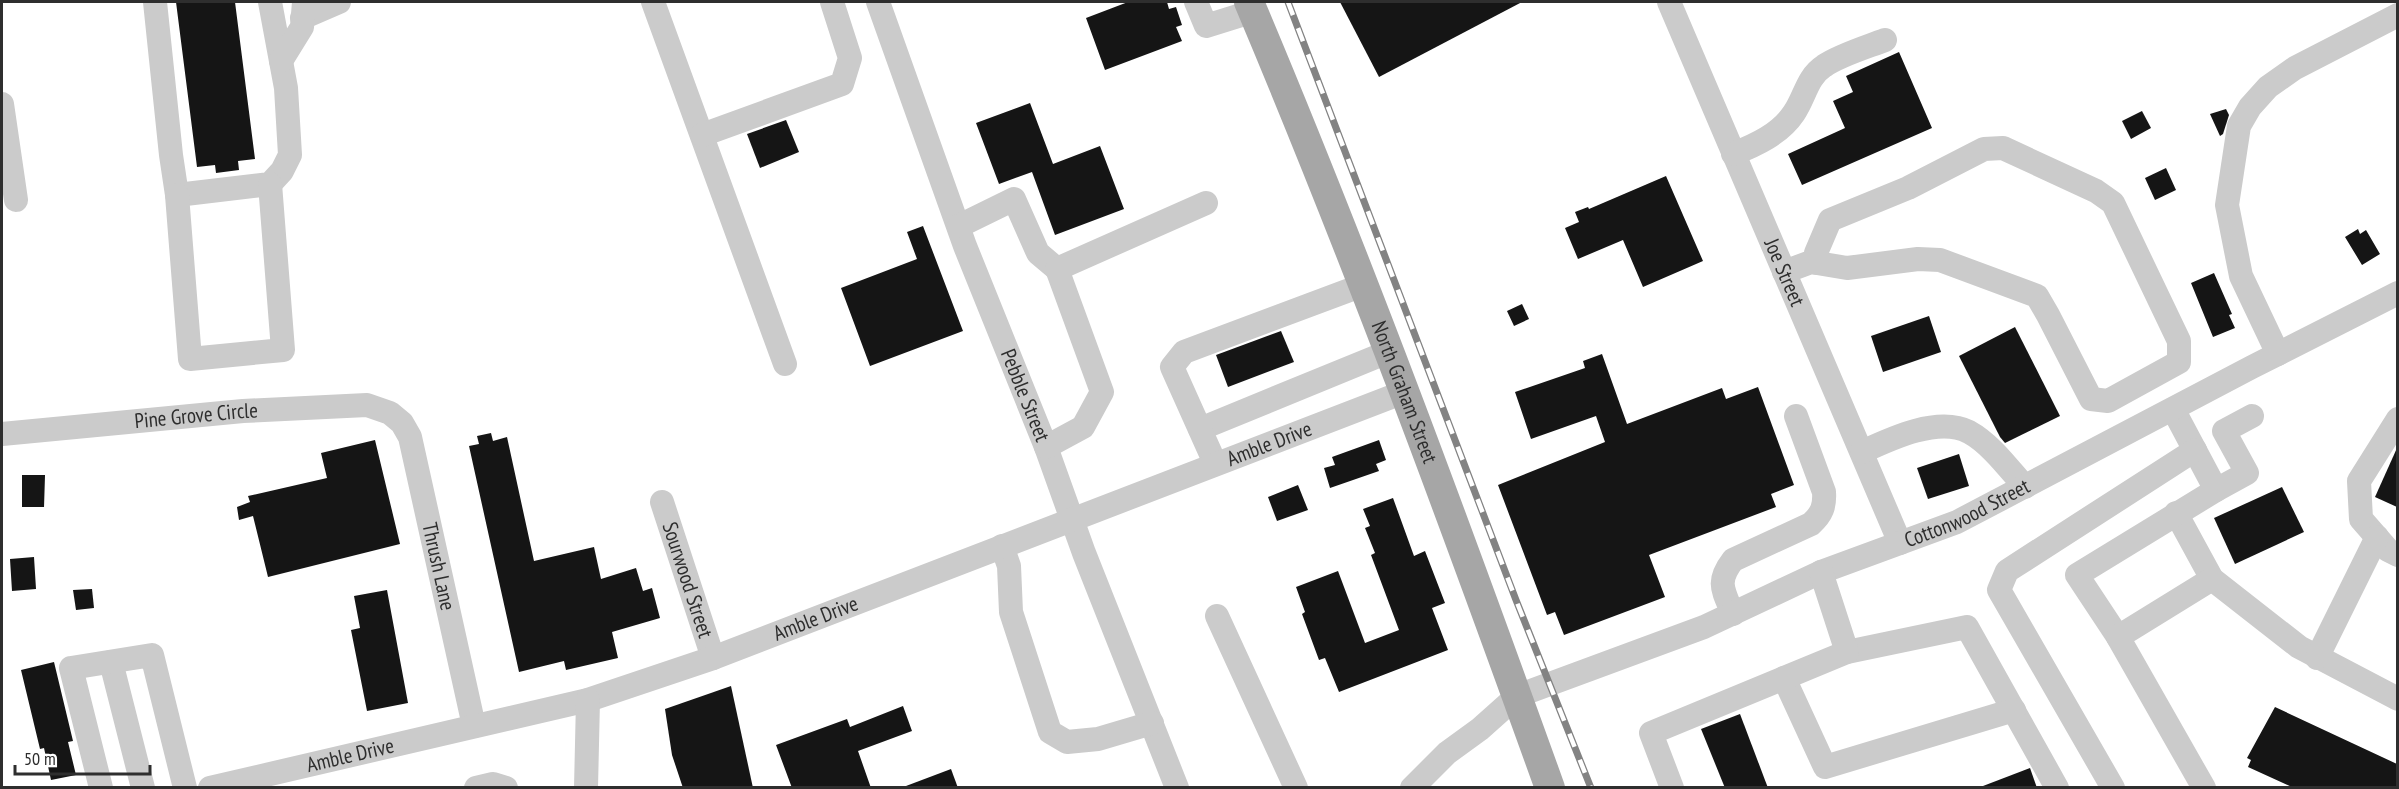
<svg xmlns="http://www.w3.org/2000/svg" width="2399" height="789" viewBox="0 0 2399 789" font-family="'PT Sans Narrow',sans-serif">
	<rect width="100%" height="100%" fill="#fff"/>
	<g fill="#151515">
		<path d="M176,2H235L255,159L238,161L239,170L216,173L215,165L197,167Z"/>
		<path d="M1128,2H1167L1169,9L1176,7L1182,25L1176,27L1182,41L1105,70L1086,18Z"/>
		<path d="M1340,2H1522L1379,77Z"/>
		<path d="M1899,52L1932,128L1802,185L1788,154L1845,128L1833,101L1853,92L1846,76Z"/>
		<path d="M1030,103L1053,164L1100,146L1124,209L1055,235L1032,172L999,184L976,123Z"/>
		<path d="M2226,109L2229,115L2223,134L2220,136L2210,114Z"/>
		<path d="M2142,111L2151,128L2131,139L2122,121Z"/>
		<path d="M786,120L799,152L760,168L747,134Z"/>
		<path d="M2166,168L2176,190L2155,200L2145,178Z"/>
		<path d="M1666,176L1703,261L1643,287L1623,240L1578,259L1565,228L1579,222L1575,212L1588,207L1589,209Z"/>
		<path d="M923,226L963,331L870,366L841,288L917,259L907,232Z"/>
		<path d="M2358,229L2360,234L2366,230L2380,254L2362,265L2345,237Z"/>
		<path d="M2214,273L2232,314L2229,315L2235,328L2213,337L2191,283Z"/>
		<path d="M1522,304L1529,319L1514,326L1507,311Z"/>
		<path d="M1929,316L1941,352L1883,372L1871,336Z"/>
		<path d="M2015,327L2060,416L2005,443L2000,437L1959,356Z"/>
		<path d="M1281,331L1294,362L1228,387L1216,355Z"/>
		<path d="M1602,354L1627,424L1722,388L1726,399L1758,387L1794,485L1771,494L1776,507L1649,555L1665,597L1564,635L1555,612L1547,615L1498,485L1605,442L1596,416L1531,439L1515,392L1585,368L1583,361Z"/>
		<path d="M491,433L493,441L507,437L534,561L594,547L601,579L636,568L643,591L652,588L660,618L612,632L618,658L566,670L564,661L519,672L469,446L479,444L477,436Z"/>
		<path d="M375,440L400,544L268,577L253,516L239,520L237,507L250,502L248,496L327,478L321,453Z"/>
		<path d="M1379,440L1386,460L1376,464L1379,471L1330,488L1324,468L1335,465L1332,457Z"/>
		<path d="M2397,448V507L2375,497Z"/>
		<path d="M1959,454L1969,486L1928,499L1917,468Z"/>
		<path d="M22,475H45L44,507H22Z"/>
		<path d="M1298,485L1308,510L1277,521L1268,497Z"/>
		<path d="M2282,487L2304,532L2235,564L2214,518Z"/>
		<path d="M1393,498L1414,556L1425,551L1445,603L1432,608L1448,650L1339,692L1325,658L1319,660L1302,614L1305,612L1296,587L1338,571L1365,643L1399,630L1371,555L1375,553L1365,528L1370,526L1363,509Z"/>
		<path d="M34,557L36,589L12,591L10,559Z"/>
		<path d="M92,589L94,608L76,610L73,590Z"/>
		<path d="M387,590L408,703L367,711L351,630L360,628L354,596Z"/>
		<path d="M54,662L73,741L68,742L76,775L51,780L44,748L40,749L21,670Z"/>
		<path d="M731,686L753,788H683L672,755L665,709Z"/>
		<path d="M903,706L912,731L858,751L871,788H792L776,745L847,719L850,727Z"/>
		<path d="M2275,707L2397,764V788H2294L2248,767L2251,760L2247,758Z"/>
		<path d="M1740,714L1768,788H1725L1701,729Z"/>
		<path d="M2030,768L2037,788H1983V786Z"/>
		<path d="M951,769L958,788H906V786Z"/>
	</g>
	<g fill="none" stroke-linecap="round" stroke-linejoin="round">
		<g stroke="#cbcbcb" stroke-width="24">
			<path d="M155,2L171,155L177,195L270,184L282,171L290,155L286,88L270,2"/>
			<path d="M653,2L785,364"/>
			<path id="s1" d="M878,2L965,246L1046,447L1084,553L1177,788"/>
			<path d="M1196,2L1206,26L1254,11"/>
			<path id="s2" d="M1669,2L1900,543"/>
			<path d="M302,18L339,2"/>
			<path d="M281,61L302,27L304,2"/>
			<path d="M2,104L16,200"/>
			<path d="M702,135L842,84L850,58L832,2"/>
			<path d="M1733,154C1756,145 1780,134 1794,113C1805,97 1807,77 1824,66C1840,55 1867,47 1885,40"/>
			<path d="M177,195L190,359L283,350L270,184"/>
			<path d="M959,226L1014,199L1038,253L1057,269"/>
			<path d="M1784,272L1811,262L1847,268L1918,259L1940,260L2037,296L2048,315L2091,399L2108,401L2179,362V341L2113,203L2096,191L2003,148L1984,149L1908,188L1830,220L1816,253V263"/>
			<path d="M2278,354L2241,276L2227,205L2239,126L2250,107L2268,87L2295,68L2398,15"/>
			<path d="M2398,419L2359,481L2361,519L2388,550L2398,555"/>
			<path d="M1200,429L1388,352"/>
			<path id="s3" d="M2,434L243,411L367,405L390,413L402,423L410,437L474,726"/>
			<path d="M1046,447L1083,427L1102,392L1057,269L1206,203"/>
			<path d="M1862,452C1890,439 1938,416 1969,432C1991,444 2009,469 2025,487"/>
			<path d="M1215,463L1172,367L1184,352L1363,285"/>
			<path d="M2216,490L2247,473L2224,431L2252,416"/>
			<path id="s4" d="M662,502L713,658"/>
			<path d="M2176,513L2212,579L2299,647L2398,699"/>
			<path d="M1002,546L1009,566L1011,612L1050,732L1067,742L1098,739L1152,723"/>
			<path d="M1733,614C1723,590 1716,582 1733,560L1811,524C1822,514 1825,506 1824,492L1796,416"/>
			<path d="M1217,616L1296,788"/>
			<path d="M2118,637L2077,575L2216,490L2173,409"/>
			<path d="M1847,652L1967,627L2057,788"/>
			<path d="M2317,658L2377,537"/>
			<path d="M111,662L143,788"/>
			<path d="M1784,678L1825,767L2014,710"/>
			<path d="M101,788L71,668L152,655L185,788"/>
			<path id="s5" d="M210,788L588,700L713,658L1404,392"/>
			<path d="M476,788L493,784L506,788"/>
			<path d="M586,788L588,700"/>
			<path id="s6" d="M1412,788L1447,753L1480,729L1517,696L1704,627L1821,572L1957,522L2252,367L2398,293"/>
			<path d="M1672,788L1651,733L1847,652L1821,572"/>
			<path d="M2113,788L1999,590L2007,571L2195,450"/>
			<path d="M2204,788L2118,637L2212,579"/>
		</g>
		<path stroke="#a6a6a6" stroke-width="30" id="s7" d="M1249,2C1358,260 1455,524 1550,788"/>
		<defs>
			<path id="rail" d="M1288,2L1516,600L1591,788"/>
		</defs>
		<use href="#rail" stroke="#838383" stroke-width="7"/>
		<use href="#rail" stroke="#fff" stroke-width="4.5" stroke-dasharray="14" stroke-linecap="butt"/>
	</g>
	<g text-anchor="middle" stroke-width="6" stroke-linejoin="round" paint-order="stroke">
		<g font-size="21" fill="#2e2e2e" stroke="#fff">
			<text dy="7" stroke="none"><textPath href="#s2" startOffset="294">Joe Street</textPath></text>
			<text dy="7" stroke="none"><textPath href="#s7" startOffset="420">North Graham Street</textPath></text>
			<text dy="7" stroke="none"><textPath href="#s1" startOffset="420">Pebble Street</textPath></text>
			<text dy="7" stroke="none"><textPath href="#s3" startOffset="195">Pine Grove Circle</textPath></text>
			<text dy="7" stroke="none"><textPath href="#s5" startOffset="1116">Amble Drive</textPath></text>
			<text dy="7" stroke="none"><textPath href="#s6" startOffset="626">Cottonwood Street</textPath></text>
			<text dy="7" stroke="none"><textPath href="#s3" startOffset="555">Thrush Lane</textPath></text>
			<text dy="7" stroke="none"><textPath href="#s4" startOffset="82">Sourwood Street</textPath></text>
			<text dy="7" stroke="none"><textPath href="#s5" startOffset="630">Amble Drive</textPath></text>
			<text dy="7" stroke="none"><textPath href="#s5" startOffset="144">Amble Drive</textPath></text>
		</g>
	</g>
	<rect width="2399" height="789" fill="none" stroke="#2e2e2e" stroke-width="6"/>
	<path d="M15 765v9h135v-9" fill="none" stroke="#2e2e2e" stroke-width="3"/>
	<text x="24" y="765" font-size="18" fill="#2e2e2e" stroke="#ffffff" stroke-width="4.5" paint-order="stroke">50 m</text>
</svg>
